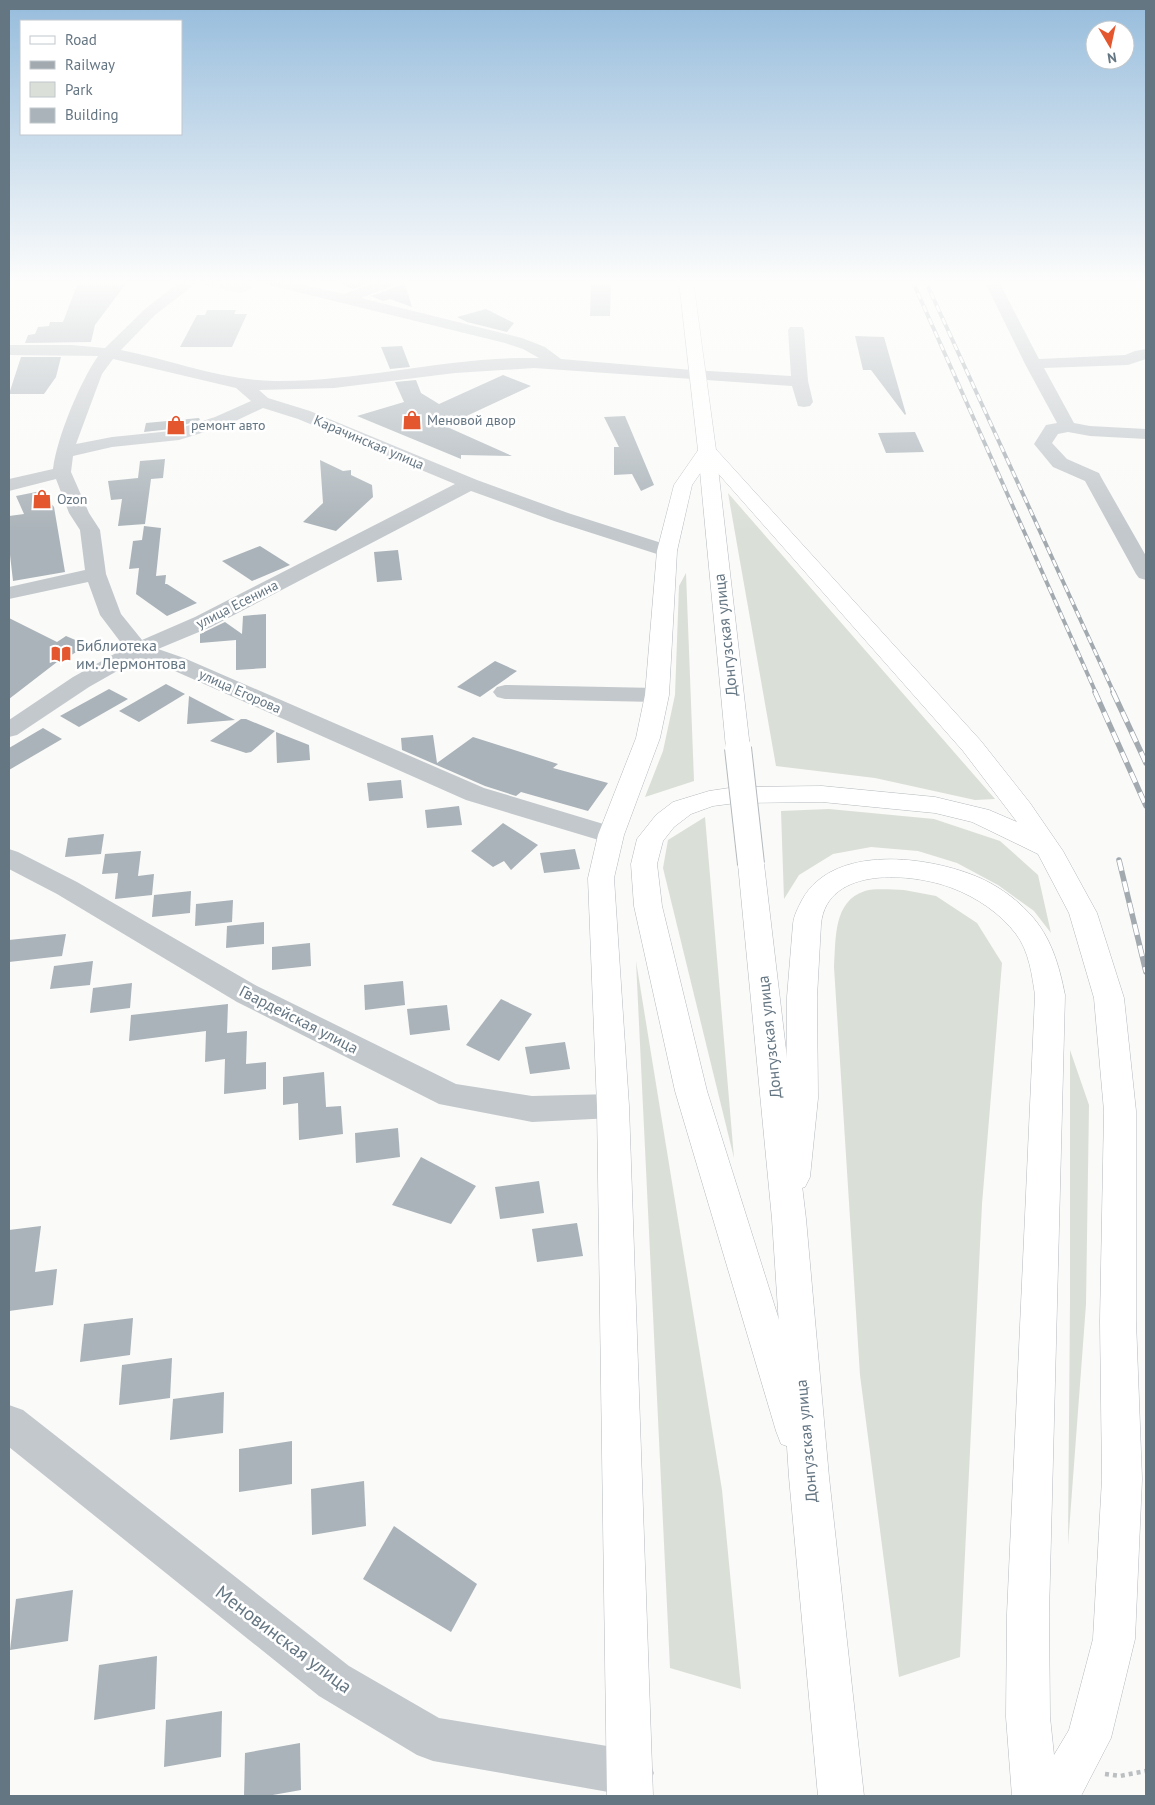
<svg xmlns="http://www.w3.org/2000/svg" width="1155" height="1805" viewBox="0 0 1155 1805" font-family="'PT Sans',sans-serif">
	<rect width="100%" height="100%" fill="#fafaf8"/>
	<g fill="#dadfd7">
		<path d="M210,280H236L258,285L241,293L202,284Z"/>
		<path d="M728,493L995,799L975,800L875,778L776,766Z"/>
		<path d="M686,573L694,781L645,797L663,751L675,695L679,586Z"/>
		<path d="M829,809L934,819L1000,841L1038,875L1051,933L1034,911L998,885L957,863L918,851L871,847L833,854L799,875L784,899L781,811Z"/>
		<path d="M705,817L734,1158L663,868L668,840Z"/>
		<path d="M904,890L936,896L977,923L1002,963L982,1204L960,1657L899,1677L860,1375L834,967C836,939 833,901 865,891C876,888 893,890 904,890Z"/>
		<path d="M636,961L722,1490L741,1689L670,1668Z"/>
		<path d="M1070,1050L1089,1105L1086,1304L1068,1545L1070,1301Z"/>
	</g>
	<g fill="#aab3b9">
		<path d="M79,280L128,281L95,325L91,342L25,343L28,335L35,334L38,327L49,326L50,322H63Z"/>
		<path d="M332,280H377L353,289Z"/>
		<path d="M404,280L412,307L390,299L383,301L371,296L401,285Z"/>
		<path d="M591,284H611L610,316H590Z"/>
		<path d="M486,309L514,323L507,332L467,322L457,317Z"/>
		<path d="M207,310H236L234,314H247L232,347H180L197,315H205Z"/>
		<path d="M855,336L884,337L906,414L905,415L871,370H863Z"/>
		<path d="M402,346L410,367L390,369L381,347Z"/>
		<path d="M21,357H61L56,377L44,394H9Z"/>
		<path d="M503,375L531,386L445,426L512,456L461,455V459L357,416L404,402L395,382L416,380L421,393L439,404Z"/>
		<path d="M625,416L654,485L641,491L632,474L614,475V447H619L604,417Z"/>
		<path d="M199,418L200,420L171,429L144,432L146,423Z"/>
		<path d="M915,432L924,452L886,453L878,433Z"/>
		<path d="M165,459L163,478L151,479L145,524L118,526L122,499L111,500L108,481L138,478L140,461Z"/>
		<path d="M320,460L343,471L351,470V475L372,485L373,497L336,531L303,522L323,503Z"/>
		<path d="M41,491L54,507L65,572L13,581L9,546V516L24,514L16,496Z"/>
		<path d="M144,526L161,528L156,576L166,575L165,584H167L197,603L167,616L136,594L139,568L129,569L133,541L142,540Z"/>
		<path d="M260,546L290,565L252,581L222,561Z"/>
		<path d="M398,550L402,580L377,582L374,552Z"/>
		<path d="M266,614V668L236,670V640L200,643V634L225,622L242,634L243,616Z"/>
		<path d="M9,618L57,642L66,636L87,645L59,663L57,662L9,699Z"/>
		<path d="M495,661L517,671L480,697L457,687Z"/>
		<path d="M166,684L185,694L139,722L119,711Z"/>
		<path d="M109,689L128,699L79,727L60,716Z"/>
		<path d="M189,696L235,720L187,724Z"/>
		<path d="M241,719H246L275,731L251,752L246,753L210,741Z"/>
		<path d="M43,728L62,739L9,770V748Z"/>
		<path d="M276,732L309,745L310,760L277,763Z"/>
		<path d="M433,735L437,763L473,737L558,764L553,768L608,783L588,811L521,792L516,796L485,786L402,750L401,738Z"/>
		<path d="M401,780L403,798L369,801L367,783Z"/>
		<path d="M459,806L462,825L427,828L425,810Z"/>
		<path d="M503,823L538,845L511,870L504,861L493,867L471,851Z"/>
		<path d="M104,834L101,854L65,857L68,838Z"/>
		<path d="M575,849L580,869L544,873L540,853Z"/>
		<path d="M141,851L138,876L154,874L152,895L115,899L118,873L102,874L105,854Z"/>
		<path d="M191,891L190,913L152,917L154,895Z"/>
		<path d="M233,900L232,922L195,926L196,904Z"/>
		<path d="M264,922V944L226,948L227,926Z"/>
		<path d="M66,934L62,956L9,962V940Z"/>
		<path d="M310,943L311,966L272,970V947Z"/>
		<path d="M93,961L90,985L50,989L54,966Z"/>
		<path d="M403,981L405,1005L365,1010L364,985Z"/>
		<path d="M132,983L130,1008L90,1013L93,988Z"/>
		<path d="M501,999L532,1014L499,1061L466,1045Z"/>
		<path d="M228,1004L227,1033L247,1031L246,1064L266,1062V1089L224,1094L225,1059L205,1062L206,1031L129,1041L131,1015Z"/>
		<path d="M447,1005L450,1030L410,1035L407,1009Z"/>
		<path d="M565,1042L570,1069L530,1074L525,1047Z"/>
		<path d="M324,1072L326,1107L341,1106L343,1134L299,1140L298,1103L283,1105V1077Z"/>
		<path d="M398,1128L400,1157L356,1163L355,1133Z"/>
		<path d="M421,1157L476,1186L451,1224L392,1205Z"/>
		<path d="M539,1181L544,1213L500,1219L495,1187Z"/>
		<path d="M577,1223L583,1256L537,1262L532,1229Z"/>
		<path d="M41,1226L35,1272L57,1269L53,1305L9,1311V1230Z"/>
		<path d="M133,1318L130,1355L80,1362L84,1324Z"/>
		<path d="M172,1358L170,1398L119,1405L122,1365Z"/>
		<path d="M224,1392L223,1433L170,1440L173,1399Z"/>
		<path d="M292,1441V1484L239,1492V1449Z"/>
		<path d="M364,1481L366,1526L312,1535L311,1489Z"/>
		<path d="M394,1526L477,1584L451,1632L363,1579Z"/>
		<path d="M73,1590L68,1641L10,1650L16,1599Z"/>
		<path d="M157,1656L155,1709L94,1720L99,1665Z"/>
		<path d="M222,1711L221,1757L164,1767L166,1720Z"/>
		<path d="M300,1743L301,1790L267,1796H244L245,1753Z"/>
	</g>
	<g fill="none" stroke-linecap="round" stroke-linejoin="round">
		<defs>
			<path id="major" d="M707,445L713,446L981,741L1030,803L1063,851L1097,913L1124,998L1136,1111V1321L1142,1479L1135,1639L1111,1738L1081,1796H1012L1006,1717L1007,1614L1035,995C1032,975 1029,951 1016,934C1000,913 976,897 952,888C913,873 827,865 821,924L817,997L818,1098L810,1177L805,1187L793,1191L781,1187L776,1177L786,1098L787,997L793,924C794,915 798,908 802,900C833,843 930,856 980,878C998,886 1015,898 1029,913C1051,936 1059,965 1065,995L1049,1614L1050,1717L1054,1755L1069,1730L1093,1639L1102,1479L1100,1321L1104,1111L1094,998L1069,913L1038,854L972,822L935,813L822,802L736,803L713,806L691,814L674,827L663,841L657,864L662,906L707,1091L814,1431L809,1444L795,1449L781,1444L776,1431L675,1091L634,906L631,864L637,839L656,815L673,802L709,791L736,787L822,786L935,797L989,810L1017,822L963,751L708,462L692,485L677,551L669,695L660,738L624,835L614,878L629,1106L653,1796H607L597,1106L588,878L598,835L636,738L645,695L657,551L674,485L701,446Z"/>
			<g id="highway">
				<path d="M679,280H693L716,450L750,748L747,753L738,755L729,753L726,748L698,450Z"/>
				<path d="M751,855L760,858L764,864L806,1219L829,1477L864,1796H818L789,1477L772,1219L738,864L742,858Z"/>
			</g>
		</defs>
		<use href="#major" stroke="#b5babe" stroke-width="1"/>
		<use href="#highway" stroke="#b4b9bd" stroke-width="1"/>
		<path stroke="#bbbfc2" stroke-width="4.5" stroke-dasharray="4 4" stroke-linecap="butt" d="M1105,1774L1120,1776L1146,1771"/>
		<g fill="#c3c8cc" fill-rule="evenodd">
			<path d="M182,280H200L155,315L121,350C172,360 221,380 274,381C363,382 450,356 539,358L523,349L505,343L261,283L259,280H283L344,294L382,280H402L400,283L361,298L522,338L545,347L561,359L692,370L791,376L788,330L790,327H802L804,330L808,381L813,402L810,406L804,407L798,406L792,386L534,368L455,373L334,388L259,390L268,398L310,411L477,480L568,513L674,547L677,551L674,555L667,557L660,555L554,521L471,491L211,627L158,649L184,658L484,788L620,829L624,835L620,841L611,843L602,841L466,800L168,668L140,658L89,687L17,735L9,737V720L73,677L125,648L100,615L88,582L9,599V587L85,570L80,530L69,513L56,479L9,491V479L53,469C57,437 80,382 98,356L9,355V345H72L105,348L145,309ZM113,359L236,388L251,401L215,417L171,431L112,437L76,444L102,374ZM263,408L298,419L455,484L195,617L142,640L121,614L106,574L100,530L89,513L71,472L73,456L112,447L179,440L227,425Z"/>
			<path d="M984,280H998L1039,359L1125,355L1135,351L1146,349V359L1128,365L1044,368L1074,423L1090,426L1146,429V439L1090,436L1068,432L1058,434L1052,443L1067,459L1099,473L1101,477L1146,556V580L1139,578L1136,574L1085,481L1053,467L1034,444L1046,425L1057,423L1025,364Z"/>
			<path d="M505,685L657,688L665,690L669,695L665,700L657,702L505,699L497,697L493,692L497,687Z"/>
			<path d="M9,849L18,852L77,882L257,986L456,1084L532,1096L613,1094L624,1097L629,1106L624,1115L613,1118L532,1122L439,1104L237,1002L57,894L9,869Z"/>
			<path d="M9,1405L23,1410L349,1666L439,1718L631,1750L647,1757L654,1773L647,1789L631,1796L433,1761L417,1755L319,1696L9,1447Z"/>
		</g>
		<use href="#major" fill="#fff" fill-rule="evenodd"/>
		<use href="#highway" fill="#fff" fill-rule="evenodd"/>
		<defs>
			<g id="rail-far1">
				<path d="M912,280L1096,693"/>
				<path d="M925,280L1114,693"/>
			</g>
			<g id="rail">
				<path d="M1095,692L1146,806"/>
				<path d="M1113,692L1146,763"/>
				<path d="M1119,860L1146,972"/>
			</g>
		</defs>
		<use href="#rail-far1" stroke="#a2aab0" stroke-width="4"/>
		<use href="#rail" stroke="#a2aab0" stroke-width="5.5"/>
		<use href="#rail-far1" stroke="#fff" stroke-width="2.5" stroke-dasharray="7" stroke-linecap="butt"/>
		<use href="#rail" stroke="#fff" stroke-width="4" stroke-dasharray="11" stroke-linecap="butt"/>
		<defs>
			<path id="highway-bridge" d="M738,748L751,864"/>
		</defs>
		<use href="#highway-bridge" stroke="#b4b9bd" stroke-width="28" stroke-linecap="butt"/>
		<use href="#highway-bridge" stroke="#fff" stroke-width="26"/>
	</g>
	<linearGradient id="sky" x2="0" y2="1"><stop stop-color="#96bcdc"/><stop offset="0.53" stop-color="#fdfdfc"/><stop offset="1" stop-color="#fdfdfc" stop-opacity="0"/></linearGradient>
	<rect width="1155" height="532" fill="url(#sky)"/>
	<defs>
		<symbol id="shop-bare" viewBox="-9 -9 18 18"><path d="M-5-2.5h2.3a2.7 3.5 0 0 1 5.4 0H5L5.5 6h-11ZM-1.5-2.5h3a1.5 2.3 0 0 0-3 0Z" fill="#e4572e" stroke="#fff" stroke-width="2.5" paint-order="stroke"/></symbol>
		<symbol id="library-bare" viewBox="-9 -9 18 18"><path d="M-6-4Q-3-5.5-.7-3.5V5Q-3 3-6 4ZM6-4Q3-5.5 .7-3.5V5Q3 3 6 4Z" fill="#e4572e" stroke="#fff" stroke-width="2.5" paint-order="stroke"/></symbol>
	</defs>
	<g fill-rule="evenodd">
		<use href="#shop-bare" x="398" y="406" width="28" height="28"/>
		<use href="#shop-bare" x="162" y="411" width="28" height="28"/>
		<use href="#shop-bare" x="28" y="485" width="28" height="28"/>
		<use href="#library-bare" x="47" y="640" width="28" height="28"/>
	</g>
	<g text-anchor="middle" stroke-width="5" stroke-linejoin="round" paint-order="stroke">
		<g font-size="14" fill="#657683" stroke="#fff" text-anchor="start">
			<text x="427" y="425">Меновой двор</text>
			<text x="191" y="430">ремонт авто</text>
			<text x="57" y="504">Ozon</text>
		</g>
		<g font-size="14" fill="#657683" stroke="#fff">
			<text transform="translate(369 442) rotate(23)" y="5">Карачинская улица</text>
			<text transform="translate(237 604) rotate(-27)" y="5">улица Есенина</text>
			<text transform="translate(240 691) rotate(24)" y="5">улица Егорова</text>
		</g>
		<g font-size="16" fill="#657683" stroke="#fff">
			<text transform="translate(725 635) rotate(-96)" y="6">Донгузская улица</text>
			<text transform="translate(299 1019) rotate(27)" y="6">Гвардейская улица</text>
			<text transform="translate(769 1037) rotate(-96)" y="6">Донгузская улица</text>
			<text transform="translate(806 1441) rotate(-95)" y="6">Донгузская улица</text>
		</g>
		<g font-size="16" fill="#657683" stroke="#fff" text-anchor="start">
			<text x="76" y="651">Библиотека<tspan x="76" dy="18">им. Лермонтова</tspan></text>
		</g>
		<g font-size="19" fill="#657683" stroke="#fff">
			<text transform="translate(284 1639) rotate(37)" y="7">Меновинская улица</text>
		</g>
	</g>
	<rect width="1155" height="1805" fill="none" stroke="#657683" stroke-width="20"/>
	<rect x="20" y="20" width="162" height="115" fill="#ffffff" stroke="#c1c8cd"/>
	<rect x="30" y="36" width="25" height="8" fill="#ffffff" stroke="#c1c8cd"/>
	<text x="65" y="45" font-size="15" fill="#657683">Road</text>
	<rect x="30" y="61" width="25" height="8" fill="#a2aab0" stroke="#c1c8cd"/>
	<text x="65" y="70" font-size="15" fill="#657683">Railway</text>
	<rect x="30" y="82" width="25" height="15" fill="#dadfd7" stroke="#c1c8cd"/>
	<text x="65" y="95" font-size="15" fill="#657683">Park</text>
	<rect x="30" y="108" width="25" height="15" fill="#aab3b9" stroke="#c1c8cd"/>
	<text x="65" y="120" font-size="15" fill="#657683">Building</text>
	<g transform="translate(1110 45) rotate(171)"><circle r="24" fill="#ffffff" stroke="#c1c8cd"/>
	<path d="M0-4L9 19L0 12L-9 19Z" fill="#e4572e"/>
	<text y="-8" font-size="14" font-weight="bold" text-anchor="middle" fill="#657683">N</text>
	</g>
</svg>
